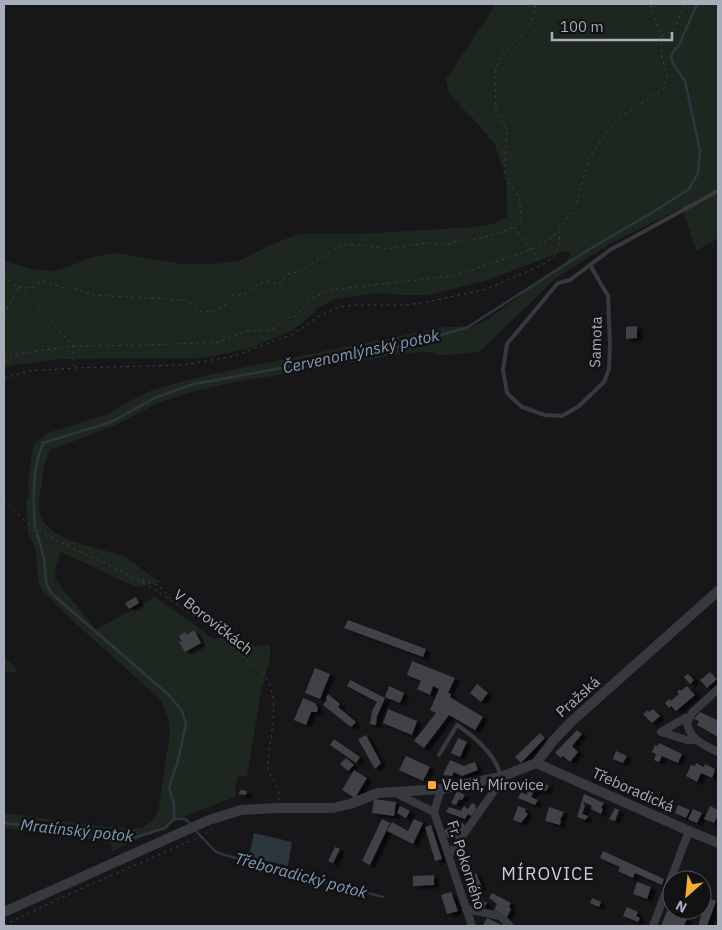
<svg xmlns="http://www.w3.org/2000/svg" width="722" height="930" viewBox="0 0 722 930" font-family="'IBM Plex Sans',sans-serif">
	<defs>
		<filter id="shadow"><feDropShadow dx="5" dy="3" stdDeviation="1" flood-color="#0009"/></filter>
	</defs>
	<rect width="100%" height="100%" fill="#171719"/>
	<g fill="#1e271f">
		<path d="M496,4H718V238L696,251L682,208L609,244L555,279L479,352L450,355H439L429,352L407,353L230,383L188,393L158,403L111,427L50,450C44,462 43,474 41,487C39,497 37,513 43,521C58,543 97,547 120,555C135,560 146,576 162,582L136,587L61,552L56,565L55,579L96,630L155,597L214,639L234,637L255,646L270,645V659L261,692L247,776L237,777L235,797L185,816L111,852L112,846L109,841L4,828V813L98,826L141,829L152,821L158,812L170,733L168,717L160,699L73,621L43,592L39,583L35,548L28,532L26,502L29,496L28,480L33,447L36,442L48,433L110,413L124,404L150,391L188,380L231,370L445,327H471L487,320L567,261L571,254L568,251H564L487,280L429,295H403L378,293L335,299L317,309L304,322L291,331L248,349L202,358L60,359L16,365L4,368V261L37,270L53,271L68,267L93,257L115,253L182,264H215L239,261L273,244L299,234H359L476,227L496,223L507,217L506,177L495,145L479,125L449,94L446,79Z"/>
		<path d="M4,657L16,668L17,671L15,673L4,671Z"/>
	</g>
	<path fill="#2c363d" d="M254,833L292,842L288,866L249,857Z"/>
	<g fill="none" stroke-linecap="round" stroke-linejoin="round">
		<g stroke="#2c363d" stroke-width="2.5">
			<path d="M35,527C33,499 32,469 43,443L111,422L157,397L194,384L407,345L468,327L588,250L653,212L689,189L698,173L700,151L685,81L673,64L671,55L679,45L697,4"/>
			<path d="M36,530L44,558L46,582L51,593L169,695L182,711L186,724L178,761L169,787L174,804V819"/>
			<path d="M174,819H185L191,824"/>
			<path d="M4,823L56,829H81L108,835L137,837L165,828L174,819"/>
			<path d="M194,829L215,851L221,854L383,897"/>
		</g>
	</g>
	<g fill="#414246" filter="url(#shadow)">
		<path d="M637,326V338L626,339V327Z"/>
		<path d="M136,597L139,603L129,609L125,603Z"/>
		<path d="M348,620L426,649L423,657L344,628Z"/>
		<path d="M194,630L201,643L185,652L179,642L182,641L179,636L185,632L187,635Z"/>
		<path d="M412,661L455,678L448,693L451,694L450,697L483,717L475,730L449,715L424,748L414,741L436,713L430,710L439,689L433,686L430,695L417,689L421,681L407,675Z"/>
		<path d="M315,668L330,674L320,699L305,693Z"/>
		<path d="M710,672L717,679L707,688L700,680Z"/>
		<path d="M688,674L694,680L690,684L684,677Z"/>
		<path d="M350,680L385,698L377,716L376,725L370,724L372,711L377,702L347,686Z"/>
		<path d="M477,684L488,693L481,702L470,693Z"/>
		<path d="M389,686L404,693L400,703L385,697Z"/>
		<path d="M687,686L695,695L676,711L671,706L669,708L665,703L669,699L671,701L679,694L677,692L680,689L681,691Z"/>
		<path d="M328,694L340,704L338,707L356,722L351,727L323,705L327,700L326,698Z"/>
		<path d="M303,698L315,703L318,708L317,712H311L306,725L294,720Z"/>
		<path d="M388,709L417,721L412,735L383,723Z"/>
		<path d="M653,709L660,716L652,723L643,714L648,710L649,712Z"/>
		<path d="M700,712L717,720L718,716V737L697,725L699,721L694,719Z"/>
		<path d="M577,730L582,734L572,746L578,752L570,762L563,756L561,758L555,753Z"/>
		<path d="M540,733L545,738L521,763L515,757Z"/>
		<path d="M366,735L381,763L375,769L358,739Z"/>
		<path d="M458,738L467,742L460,757L451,753Z"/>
		<path d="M334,739L360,757L356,763L330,745Z"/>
		<path d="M659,743L682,754L678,763L662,756L659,762L654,760L656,754L652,752L655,745L657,746Z"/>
		<path d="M616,751L627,756L623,763L613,759Z"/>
		<path d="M406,756L430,767L423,781L399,770Z"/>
		<path d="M346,758L354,765L348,771L340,764Z"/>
		<path d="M450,760L464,766L475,762L478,770L462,776L454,772L452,776L443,775Z"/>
		<path d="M696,763L704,767L705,764L713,768L715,770L712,778L701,773L697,782L686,776L691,765L695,766Z"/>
		<path d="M354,770L367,778L355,798L342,790Z"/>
		<path d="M528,783L549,785L546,791H534L531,797L538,800L535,805L518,798L521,792L527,795Z"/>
		<path d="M240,790L247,791L246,795L239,794Z"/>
		<path d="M457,791L465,795L462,800L459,799L456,805L451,803Z"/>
		<path d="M584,794L604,803L601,808L603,809L601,814L591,809L592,806L584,802L583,804L585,805L582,814L588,816L587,818L585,820L577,817Z"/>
		<path d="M374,799L396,802L394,816L372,813Z"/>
		<path d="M472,803L476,805L475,807L477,808L471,816L468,814L465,819L446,812L449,807L461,811L464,806L468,809Z"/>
		<path d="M678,805L690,810L686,818L675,813Z"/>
		<path d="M400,806L410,811L406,818L397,813Z"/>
		<path d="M518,806L526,809L525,812L528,814L521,823L513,820Z"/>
		<path d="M710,806L718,810V815L714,823L704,819Z"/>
		<path d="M549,807L564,812L560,820L561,821L560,825L545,821Z"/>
		<path d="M615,808L619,810L615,821L609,819Z"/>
		<path d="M693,809L702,813L697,823L688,819Z"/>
		<path d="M382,819L390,823L370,865L362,861Z"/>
		<path d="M414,819L423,823L413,844L387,831L392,822L408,831Z"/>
		<path d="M460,822L465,825L458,839L453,837L448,838L444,830L451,827L456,829Z"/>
		<path d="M431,825L442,859L435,861L425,827Z"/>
		<path d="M335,847L340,849L333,863L328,861Z"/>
		<path d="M603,851L664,879L662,885L635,873L633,878L618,871L620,867L600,858Z"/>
		<path d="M476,873L482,887L471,891L465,877Z"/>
		<path d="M434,875V885L413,886V876Z"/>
		<path d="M637,882L651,887L647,899L633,894Z"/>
		<path d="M451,892L458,911L447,914L441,895Z"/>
		<path d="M492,893L511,903L509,907L511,909L507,917L494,910L497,904L489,898Z"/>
		<path d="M592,898L601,902L599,907L590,903Z"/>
		<path d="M707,898L716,901L707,926H698Z"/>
		<path d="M480,899L487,903L484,908L477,904Z"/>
		<path d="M627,907L638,912L636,916L640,918L638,922L623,916Z"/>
		<path d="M667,911L687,919L684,926H661Z"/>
		<path d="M487,918L502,925L501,926L483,925Z"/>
	</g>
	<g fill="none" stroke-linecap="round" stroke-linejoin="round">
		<g stroke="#3e4045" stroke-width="1" stroke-dasharray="2.5 4" stroke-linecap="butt">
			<path d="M662,36L674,30L685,4"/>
			<path d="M514,227L542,264"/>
			<path d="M4,276L37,304L73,346L74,366"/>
			<path d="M4,315L18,287L32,288L42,281L63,288H73L93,295L185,300L201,311L212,312L227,304L233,295L245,294L255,286L266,281L276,284L282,282L287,274L299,272L341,245H366L384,249L426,243L449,244L461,240H470L486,237L514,227L520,220L521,214L519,197L504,177L507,132L496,111L495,75L497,65L501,56L510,46L520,37L532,20L536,4"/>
			<path d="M4,361L17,354L73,346L151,345L219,342L248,331L272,330L285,318L294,317L313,298L331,290L457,275L531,250L547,241L559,231L577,202L589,158L607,131L621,117L664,88L667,75L662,58L661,36L650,4"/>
			<path d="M4,378L30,371L75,368L184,365L234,356L293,334L320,316L339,307L356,305H405L427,302L487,289L542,265L553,258L560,246L559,232"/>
			<path d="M4,501C14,510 24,521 35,528C69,549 107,562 140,581C176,602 211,627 242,655C250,663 266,674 270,685C279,712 269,737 268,764C268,777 281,787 279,800"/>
			<path d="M142,581C155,581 166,590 171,601"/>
			<path d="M4,925L80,889L202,836L212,829"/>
		</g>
		<g stroke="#38393e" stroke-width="4">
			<path d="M590,265L608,296L610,344L609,369L604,382L579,406L562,416L545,415L522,407L507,393L503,370L507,344L558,283L570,280L610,250L718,191"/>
			<path d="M439,755L457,725C475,737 496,754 501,777"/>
		</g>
		<g stroke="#38393e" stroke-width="8">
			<path d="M718,689L692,713L687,723C690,740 704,745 718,752"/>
			<path d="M688,718H685L661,732L687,740H696"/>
			<path d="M393,792L434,812L441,789"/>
			<path d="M434,812L472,926"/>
			<path d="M449,855L499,784L501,777"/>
			<path d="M466,909L500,916L510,926"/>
			<path d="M653,926L689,831"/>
		</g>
		<g stroke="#38393e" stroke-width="10">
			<path d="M536,763L689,831L718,843"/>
			<path d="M4,912L209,820L241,810L277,808H333L350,804L378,793L441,789L501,777L536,763L553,741L572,721L718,591"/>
		</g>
	</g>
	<rect fill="#f7ae30" stroke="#121214" stroke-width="2" x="427" y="780" width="10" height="10" rx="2.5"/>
	<g text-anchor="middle" stroke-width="5" stroke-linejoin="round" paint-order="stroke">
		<g font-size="15" fill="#a8aeb9" stroke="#121214">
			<text transform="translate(596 342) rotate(-88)" y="5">Samota</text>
			<text transform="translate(213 622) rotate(38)" y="5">V Borovičkách</text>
			<text transform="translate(578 697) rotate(-42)" y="5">Pražská</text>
			<text transform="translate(633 790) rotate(24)" y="5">Třeboradická</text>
			<text transform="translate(466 865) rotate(72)" y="5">Fr. Pokorného</text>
		</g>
		<g font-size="15" fill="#a8aeb9" stroke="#121214" text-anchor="start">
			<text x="442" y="790">Veleň, Mírovice</text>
		</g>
		<g font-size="16" font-style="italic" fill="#7f9db5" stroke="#121214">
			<text transform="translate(361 351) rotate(-12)" y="6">Červenomlýnský potok</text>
			<text transform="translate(77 830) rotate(6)" y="6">Mratínský potok</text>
			<text transform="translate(301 875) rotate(15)" y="6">Třeboradický potok</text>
		</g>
		<g font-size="18" letter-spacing="1" fill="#cacdd5" stroke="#121214">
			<text x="548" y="880">MÍROVICE</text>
		</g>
	</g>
	<rect width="722" height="930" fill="none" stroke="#a8aeb9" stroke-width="10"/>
	<g transform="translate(687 895) rotate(207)"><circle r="24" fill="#121214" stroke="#4e5056"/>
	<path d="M0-4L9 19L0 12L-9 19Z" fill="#f7ae30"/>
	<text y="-8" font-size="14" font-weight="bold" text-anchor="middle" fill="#a8aeb9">N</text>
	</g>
	<path d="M552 32v8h120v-8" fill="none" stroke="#a8aeb9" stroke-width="2.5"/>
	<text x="560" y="32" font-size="15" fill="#a8aeb9" stroke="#121214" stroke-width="4" paint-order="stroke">100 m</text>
</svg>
